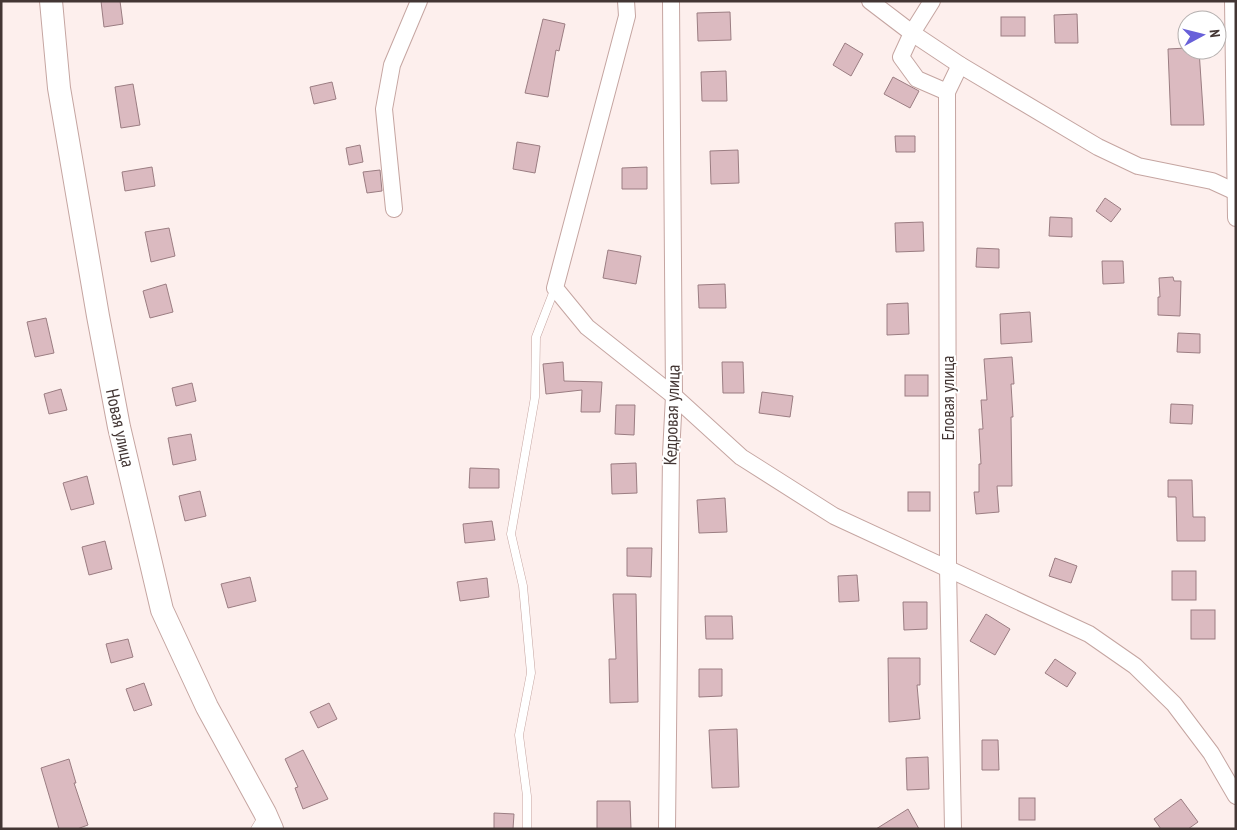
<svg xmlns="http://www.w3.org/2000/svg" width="1237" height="830" viewBox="0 0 1237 830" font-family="'PT Sans Narrow',sans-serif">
	<rect width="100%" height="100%" fill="#fdefed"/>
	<g fill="#dbbac0" stroke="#9b7d82">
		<path d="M101,1H120L123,24L104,27Z"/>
		<path d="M730,12L731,40L698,41L697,13Z"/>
		<path d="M1077,14L1078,43H1055L1054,15Z"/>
		<rect x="1001" y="17" width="24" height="19"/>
		<path d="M543,19L565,24L559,51L556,50L548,97L525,93Z"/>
		<path d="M845,43L863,54L851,76L833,65Z"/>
		<path d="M1187,48L1199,50L1204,125H1171L1168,49Z"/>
		<path d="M726,71L727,101H702L701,72Z"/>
		<path d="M893,77L919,91L910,108L884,94Z"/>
		<path d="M332,82L336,99L314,104L310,87Z"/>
		<path d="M133,84L140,125L121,128L115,87Z"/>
		<path d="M895,136H915V152H896Z"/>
		<path d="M517,142L540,146L535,173L513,169Z"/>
		<path d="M360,145L363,162L349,165L346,148Z"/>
		<path d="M738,150L739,183L711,184L710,151Z"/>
		<path d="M152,167L155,186L125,191L122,172Z"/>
		<path d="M647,167V189H622V168Z"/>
		<path d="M380,170L382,191L367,193L363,172Z"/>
		<path d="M1105,198L1121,209L1111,222L1096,211Z"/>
		<path d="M1050,217L1072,218V237L1049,236Z"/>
		<path d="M923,222L924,251L896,252L895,223Z"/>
		<path d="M169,228L175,256L151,262L145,232Z"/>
		<path d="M977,248L999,249V268L976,267Z"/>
		<path d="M608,250L641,256L636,284L603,278Z"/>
		<path d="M1102,261H1123L1124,283L1103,284Z"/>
		<path d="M1173,277L1174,281H1181L1180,316L1158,315V297H1160L1159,278Z"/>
		<path d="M166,284L173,312L150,318L143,291Z"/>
		<path d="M725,284L726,308H699L698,285Z"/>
		<path d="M908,303L909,334L887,335V304Z"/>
		<path d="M1030,312L1032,342L1001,344L1000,314Z"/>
		<path d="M46,318L54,353L35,357L27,322Z"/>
		<path d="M1178,333L1200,334V353L1177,352Z"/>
		<path d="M1012,357L1014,384H1011L1013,417H1011L1012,486H997L999,512L976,514L974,492H979V464H981L979,429H983L981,400H987L984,359Z"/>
		<path d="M563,362L564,381L602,382L600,412H581L582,390L546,394L543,364Z"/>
		<path d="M722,362H743L744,393H723Z"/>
		<rect x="905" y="375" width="23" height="21"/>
		<path d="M192,383L196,401L176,406L172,388Z"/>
		<path d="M61,389L67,410L49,414L44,394Z"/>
		<path d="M762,392L793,396L790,417L759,413Z"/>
		<path d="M1171,404L1193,405L1192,424L1170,423Z"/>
		<path d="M616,405H635L634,435L615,434Z"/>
		<path d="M191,434L196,460L173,465L168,438Z"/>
		<path d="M636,463L637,493L612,494L611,464Z"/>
		<path d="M470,468L499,469V488H469Z"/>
		<path d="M87,476L94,504L71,510L63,483Z"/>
		<path d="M1168,480H1192L1193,517H1205V541H1177L1176,497H1168Z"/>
		<path d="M200,491L206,516L185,521L179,496Z"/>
		<rect x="908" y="492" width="22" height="19"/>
		<path d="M725,498L727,532L699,533L697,500Z"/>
		<path d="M492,521L495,540L465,543L463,524Z"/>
		<path d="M105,541L112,569L89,575L82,547Z"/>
		<path d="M627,548H652L651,577L627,576Z"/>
		<path d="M1055,558L1077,566L1071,583L1049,576Z"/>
		<rect x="1172" y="571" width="24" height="29"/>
		<path d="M857,575L859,601L839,602L838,576Z"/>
		<path d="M250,577L256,601L228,608L221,584Z"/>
		<path d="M487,578L489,597L460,601L457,582Z"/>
		<path d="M613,594H636L638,702L610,703L609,659H616Z"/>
		<path d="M903,602H927V629L904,630Z"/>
		<rect x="1191" y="610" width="24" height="29"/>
		<path d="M986,614L1010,629L995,655L970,641Z"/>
		<path d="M705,616H732L733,639H706Z"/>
		<path d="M128,639L133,657L111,663L106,644Z"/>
		<path d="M888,658H920V685H917L920,719L889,722Z"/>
		<path d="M1055,659L1076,673L1067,687L1045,673Z"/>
		<path d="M699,669H722V696L699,697Z"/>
		<path d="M144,683L152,705L134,711L126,689Z"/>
		<path d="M329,703L337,719L318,728L310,712Z"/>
		<path d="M737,729L739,787L712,788L709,730Z"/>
		<path d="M982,740H998L999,770H982Z"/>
		<path d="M303,750L328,799L303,809L295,788L298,787L285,759Z"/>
		<path d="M928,757L929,789L907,790L906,758Z"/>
		<path d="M69,759L76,783H74L88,825L77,829H59L41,768Z"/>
		<rect x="1019" y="798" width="16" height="22"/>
		<path d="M1181,799L1198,822L1188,829H1161L1154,819Z"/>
		<path d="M597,801H630L631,829H597Z"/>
		<path d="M908,809L919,829H876Z"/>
		<path d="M494,813L514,814L513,829H494Z"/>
	</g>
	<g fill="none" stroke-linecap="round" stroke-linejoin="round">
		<defs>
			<g id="lane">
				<path d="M255,829L263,816"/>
				<path d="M527,829V796L519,735L531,673L523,586L511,534L535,397L536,337L555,288"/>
			</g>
			<g id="street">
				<path d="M626,1L627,16L555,288L587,327L674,396L741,457L834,516L1089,634L1135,666L1174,704L1211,753L1236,796"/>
				<path d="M870,1L912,33L960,65L1098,147L1138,166L1212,181L1236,192"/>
				<path d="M932,1L912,33L901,57L917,79L947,92L948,568L953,829"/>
				<path d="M1233,1L1236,218"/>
				<path d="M947,92L960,65"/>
				<path d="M394,209L384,109L392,65L419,1"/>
				<path d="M667,829L671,454L674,396L671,1"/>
			</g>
			<path id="secondary" d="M51,1L59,88L98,316L119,427L162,610L207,707L265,813L272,829"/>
		</defs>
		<use href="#lane" stroke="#c5a5a1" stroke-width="9"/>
		<use href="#street" stroke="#c5a5a1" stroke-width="18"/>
		<use href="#secondary" stroke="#c5a5a1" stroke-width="24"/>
		<use href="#lane" stroke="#fff" stroke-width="8"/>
		<use href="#street" stroke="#fff" stroke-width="16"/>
		<use href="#secondary" stroke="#fff" stroke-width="22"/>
	</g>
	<g text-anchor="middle" stroke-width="4" stroke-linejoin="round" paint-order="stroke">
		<g font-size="18" fill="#433634" stroke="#fff">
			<text transform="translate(948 398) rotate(-90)" y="6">Еловая улица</text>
			<text transform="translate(672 415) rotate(-88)" y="6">Кедровая улица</text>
			<text transform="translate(120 428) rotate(78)" y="6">Новая улица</text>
		</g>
	</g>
	<rect width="1237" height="830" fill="none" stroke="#433634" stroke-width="5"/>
	<g transform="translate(1202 35) rotate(83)"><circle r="24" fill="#ffffff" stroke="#b4afae"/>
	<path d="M0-4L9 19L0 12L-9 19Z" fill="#6860d9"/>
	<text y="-8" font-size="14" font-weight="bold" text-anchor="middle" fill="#433634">N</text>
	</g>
</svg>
